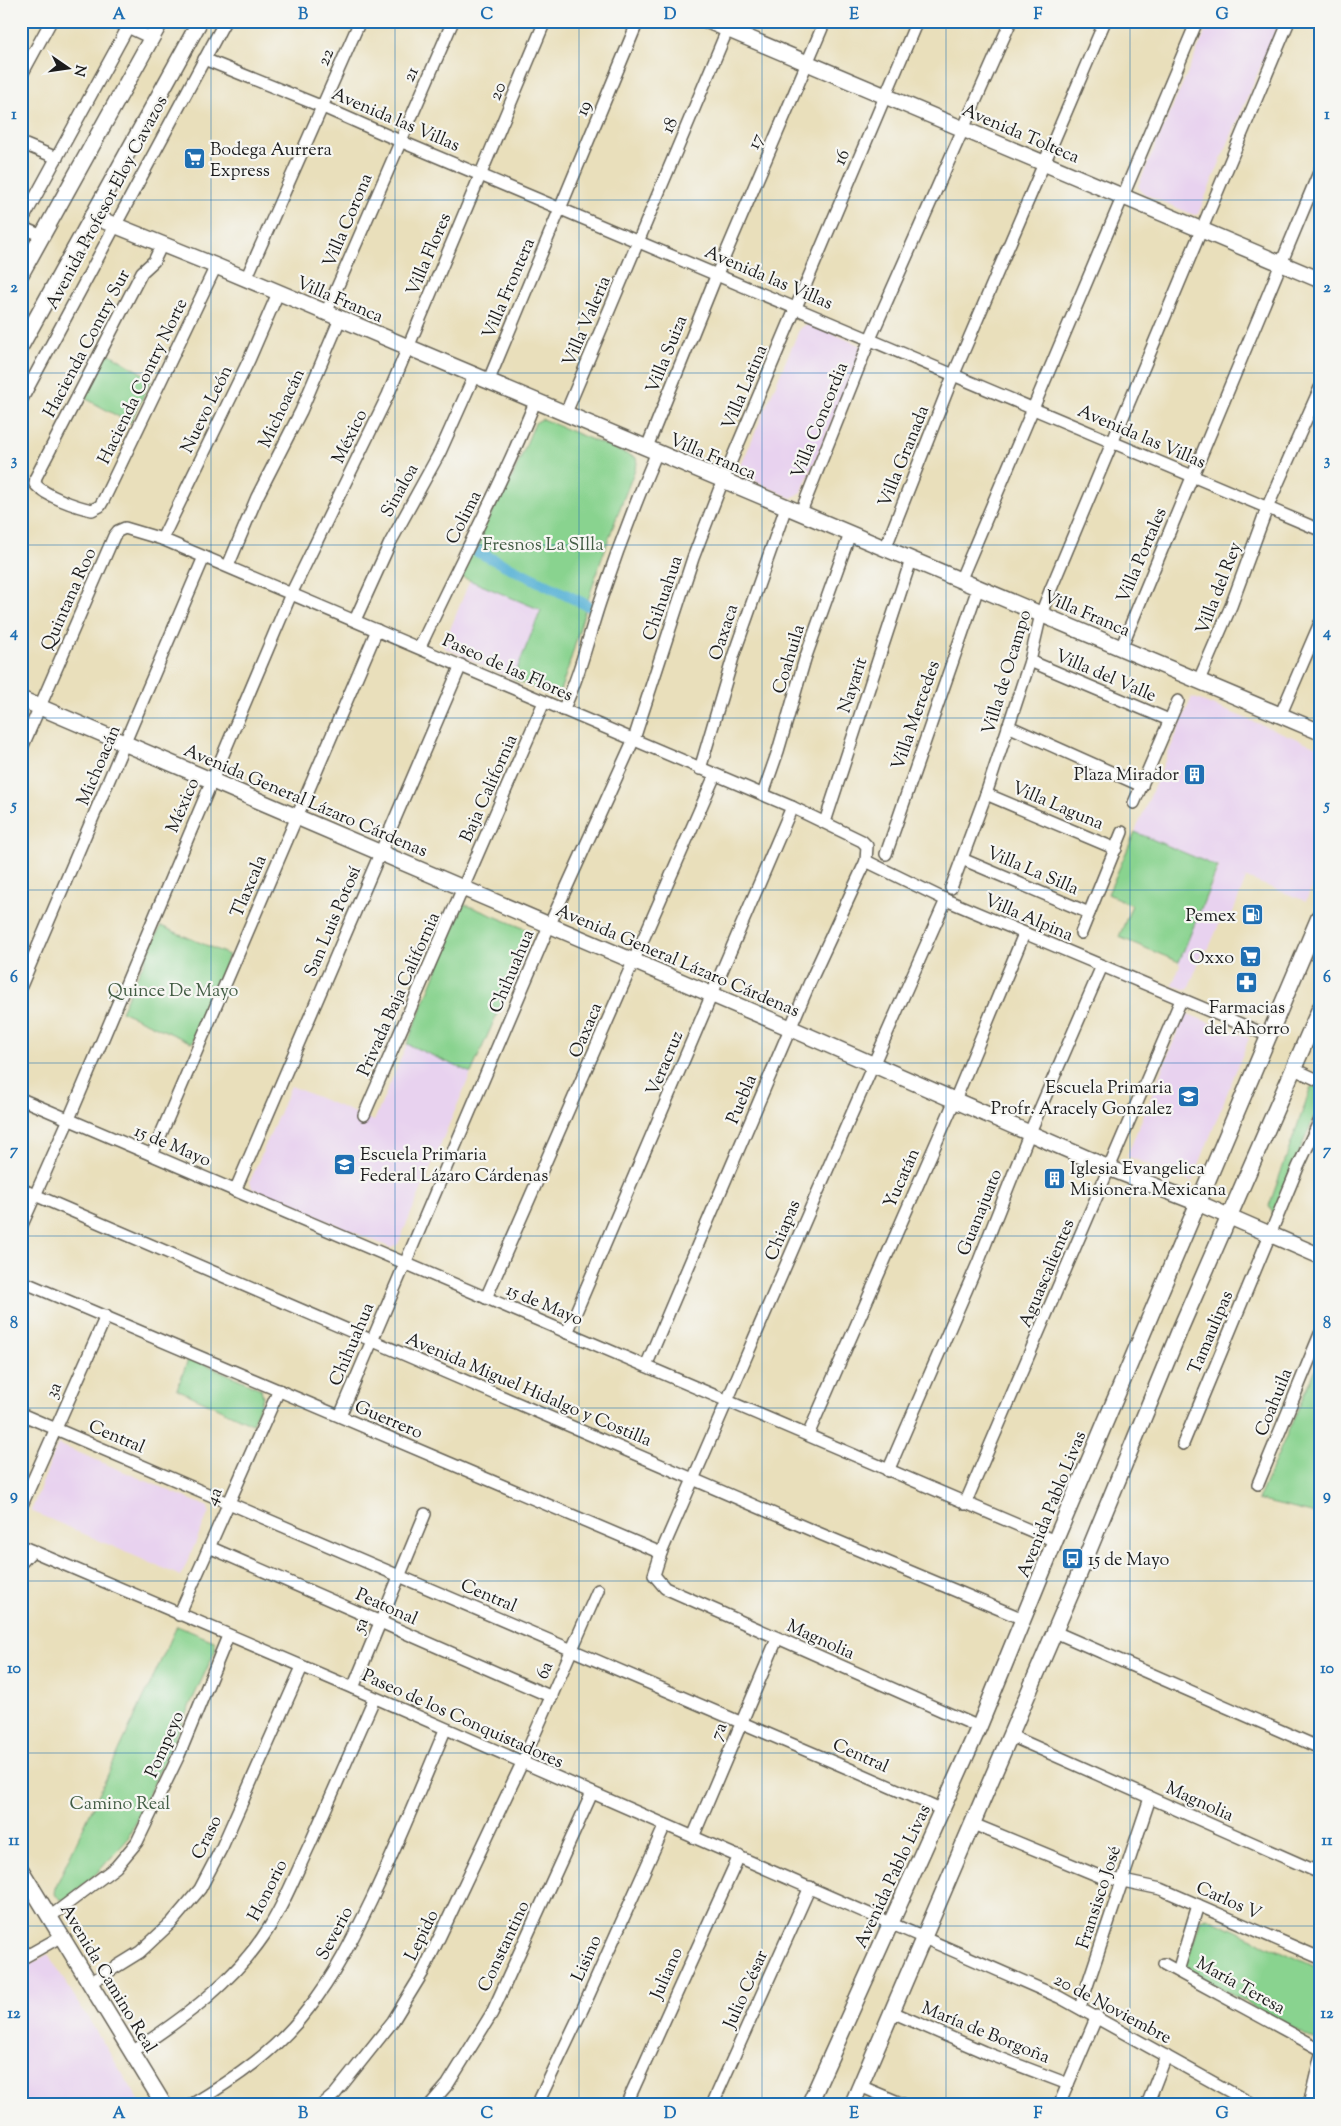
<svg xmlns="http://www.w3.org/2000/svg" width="1341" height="2126" viewBox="0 0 1341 2126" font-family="'Sorts Mill Goudy',serif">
	<rect width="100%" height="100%" fill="#f6f6f2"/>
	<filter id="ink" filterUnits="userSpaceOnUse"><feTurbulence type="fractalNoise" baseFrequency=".02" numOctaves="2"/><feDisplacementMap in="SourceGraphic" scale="10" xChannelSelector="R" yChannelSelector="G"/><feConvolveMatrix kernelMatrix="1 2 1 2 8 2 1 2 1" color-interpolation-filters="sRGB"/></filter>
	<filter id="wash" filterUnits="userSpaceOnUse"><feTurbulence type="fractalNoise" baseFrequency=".0096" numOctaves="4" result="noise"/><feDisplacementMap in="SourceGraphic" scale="20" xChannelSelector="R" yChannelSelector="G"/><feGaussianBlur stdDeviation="1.12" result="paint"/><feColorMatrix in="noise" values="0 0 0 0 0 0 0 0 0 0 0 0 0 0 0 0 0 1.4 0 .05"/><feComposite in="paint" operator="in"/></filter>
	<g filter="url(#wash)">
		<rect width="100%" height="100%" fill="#e9dfbb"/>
		<g fill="#e8d2ef">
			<path d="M1210,21H1280L1198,214L1194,215L1142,193L1138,186Z"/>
			<path d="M809,323L859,345L862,352L801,493L791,498L743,475L740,468L800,328Z"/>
			<path d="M470,580L541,610L513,679L443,647Z"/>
			<path d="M1192,697L1320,748V867L1306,901L1239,875L1246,878L1229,923L1221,920L1208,950L1204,949L1188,990L1172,985L1180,966L1179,962L1219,867L1135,832Z"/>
			<path d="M1185,1013L1249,1038L1192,1182L1127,1156Z"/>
			<path d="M407,1044L471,1073L398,1244L391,1248L252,1188L250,1181L291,1086L374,1121Z"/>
			<path d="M58,1444L208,1507L209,1512L181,1576L31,1511Z"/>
			<path d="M48,1954L58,1970L142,2105H21V1970Z"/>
		</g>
		<g fill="#89d38f" stroke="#527856">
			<path d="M105,351L152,379L130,423L83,397Z"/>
			<path d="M542,419L636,458L637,464C620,507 604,550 590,594C579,627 572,661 559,693L553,696L513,679L541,610L457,575L513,476L535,423Z"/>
			<path d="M1135,832L1218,867L1179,962L1119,937L1132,905L1108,894Z"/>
			<path d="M464,904L533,932L471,1073L407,1044Z"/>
			<path d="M161,926L229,955L192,1043L121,1011Z"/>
			<path d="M1314,1086L1320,1089V1103L1273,1214L1269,1206L1311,1087Z"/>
			<path d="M189,1357L261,1389L263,1397L252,1424L177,1389Z"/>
			<path d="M1320,1359V1515L1258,1500Z"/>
			<path d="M177,1626L214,1641L216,1649L127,1840L97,1873L65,1900L59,1899L54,1893L55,1888Z"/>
			<path d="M1206,1917L1320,1969V2039L1314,2040L1187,1969L1186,1964L1201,1919Z"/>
		</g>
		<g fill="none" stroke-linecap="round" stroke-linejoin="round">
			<path stroke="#59b2d6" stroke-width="11" d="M472,549L597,610"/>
		</g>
	</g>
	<g filter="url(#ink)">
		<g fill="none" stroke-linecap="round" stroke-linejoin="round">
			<defs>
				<g id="street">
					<path d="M115,21L151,38"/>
					<path d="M204,59L323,107L400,141L1320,530"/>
					<path d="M21,76L51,21"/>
					<path d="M21,143L57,158"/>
					<path d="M21,223L128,27"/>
					<path d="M21,227L42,236"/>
					<path d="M162,244L154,261L142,272L36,477L35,484C45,496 77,507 92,510L100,506L104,499L216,266"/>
					<path d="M246,279L360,21"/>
					<path d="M326,313L453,21"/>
					<path d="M488,382L638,21"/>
					<path d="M21,401L225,21"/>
					<path d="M565,415L731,21"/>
					<path d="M647,447L717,274L825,21"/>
					<path d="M800,514L870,339L1011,21"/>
					<path d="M21,522L23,516"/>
					<path d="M162,539L249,360L278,293"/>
					<path d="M885,549L953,376L1105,21"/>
					<path d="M228,566L257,497L301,411L340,319"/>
					<path d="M960,581L1197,21"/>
					<path d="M355,620L390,543L440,452L474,376"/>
					<path d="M420,647C458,565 501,486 535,402"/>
					<path d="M1121,648L1320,170"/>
					<path d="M1030,661L1169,720"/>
					<path d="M1199,680L1231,606L1267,508L1320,388"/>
					<path d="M563,710C580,675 588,638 600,602C617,551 636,501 657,452"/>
					<path d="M1280,716L1320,623"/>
					<path d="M1008,726L1142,786"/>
					<path d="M21,750L114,536L118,531L125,528L162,539L792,807L862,841L867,846L866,861L810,982L646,1366"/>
					<path d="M700,769L734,654L786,507"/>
					<path d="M763,794L778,751L805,659L850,534"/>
					<path d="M986,794L1116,849"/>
					<path d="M1134,803L1178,701"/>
					<path d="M825,822L911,560"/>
					<path d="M886,854L978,588"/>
					<path d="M962,859L1089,913"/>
					<path d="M866,861L946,900L1269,1036"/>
					<path d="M951,888L986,794L1030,661L1041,614L1050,591L1289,21"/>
					<path d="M946,900C849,1117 756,1335 661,1553L654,1575L665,1588L979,1727"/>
					<path d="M1081,933L1122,832"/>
					<path d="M21,986L204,557"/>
					<path d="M1294,1069L1320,1081"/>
					<path d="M21,1099L1055,1541"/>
					<path d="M364,1115L544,702"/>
					<path d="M152,1155L377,630"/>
					<path d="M21,1189L811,1530L1023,1619"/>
					<path d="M235,1191L461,665"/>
					<path d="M21,1227L69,1119L291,594L388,395L545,21"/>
					<path d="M21,1281L661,1553"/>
					<path d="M486,1298L715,775"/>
					<path d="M567,1333L792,807"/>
					<path d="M21,1414L852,1770L943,1810"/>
					<path d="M340,1416L549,926L634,739L693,558L723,480L917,21"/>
					<path d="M808,1435L955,1100L1024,934"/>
					<path d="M1183,1444L1298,1167L1320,1120"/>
					<path d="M888,1471L978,1263L1030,1132L1102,966"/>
					<path d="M1258,1484L1320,1334"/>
					<path d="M965,1504L1181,1000"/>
					<path d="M21,1507L106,1316"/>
					<path d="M21,1546L353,1688L1059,1997L1254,2105"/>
					<path d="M209,1547L552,1697"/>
					<path d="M21,1563L32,1551"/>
					<path d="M179,1615L279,1390"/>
					<path d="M1055,1632L1320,1748"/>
					<path d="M353,1688L425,1514"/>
					<path d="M1011,1736L1320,1873"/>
					<path d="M973,1824L1099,1876L1161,1889L1320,1958"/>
					<path d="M693,1837L777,1639"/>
					<path d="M51,1916L116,1867L137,1842L179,1755L228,1636"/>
					<path d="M21,1959L62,1936"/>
					<path d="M1164,1964L1320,2049"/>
					<path d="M1178,1971L1198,1905"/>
					<path d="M90,1983L140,1952L172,1922L200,1889L222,1847L302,1667"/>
					<path d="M1080,2007L1150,1798"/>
					<path d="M892,2012L984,2052L1068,2084"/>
					<path d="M132,2052C184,2018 237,1980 270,1926C286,1900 297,1871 310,1844C332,1795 353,1747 374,1699"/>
					<path d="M860,2086L905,2105"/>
					<path d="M191,2105C235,2079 277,2050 308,2009C334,1977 353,1938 371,1901C398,1844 421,1787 445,1730"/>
					<path d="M322,2105L335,2094L393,2021L423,1972L522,1763L598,1590"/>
					<path d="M430,2105L448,2084L492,2013L592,1793"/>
					<path d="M537,2105L583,2008L665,1825"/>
					<path d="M626,2105L739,1856"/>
					<path d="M712,2105L810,1887"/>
					<path d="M1059,2105L1097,2016"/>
					<path d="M1147,2105L1166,2056"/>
					<path d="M1309,2105L1320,2058"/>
				</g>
				<g id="secondary">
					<path d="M708,21L1320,280"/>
					<path d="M92,216L216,266L1320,732"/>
					<path d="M21,274L161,21"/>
					<path d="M21,346L200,21"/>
					<path d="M21,699L790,1028L1109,1168L1198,1203L1320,1256"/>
					<path d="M21,1870L164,2105"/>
					<path d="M809,2105L979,1727L1055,1541L1320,915"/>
					<path d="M852,2105L1075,1584L1181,1327L1320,1008"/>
				</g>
			</defs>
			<use href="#street" stroke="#646054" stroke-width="14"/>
			<use href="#secondary" stroke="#646054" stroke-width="18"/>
			<use href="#street" stroke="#fff" stroke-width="11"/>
			<use href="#secondary" stroke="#fff" stroke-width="15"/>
		</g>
	</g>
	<path fill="none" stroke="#1f6fb2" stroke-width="1" stroke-opacity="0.55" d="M211,21V2105M395,21V2105M579,21V2105M762,21V2105M946,21V2105M1130,21V2105M21,200H1320M21,373H1320M21,545H1320M21,718H1320M21,890H1320M21,1063H1320M21,1236H1320M21,1408H1320M21,1581H1320M21,1753H1320M21,1926H1320"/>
	<defs>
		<symbol id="supermarket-square" viewBox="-11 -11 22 22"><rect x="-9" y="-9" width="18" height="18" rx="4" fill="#1f6fb2" stroke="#f6f6f2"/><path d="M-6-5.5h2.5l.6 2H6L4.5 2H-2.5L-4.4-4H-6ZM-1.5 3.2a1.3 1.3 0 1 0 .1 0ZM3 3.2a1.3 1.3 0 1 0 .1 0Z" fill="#fff"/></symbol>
		<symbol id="building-square" viewBox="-11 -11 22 22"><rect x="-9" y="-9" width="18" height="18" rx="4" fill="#1f6fb2" stroke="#f6f6f2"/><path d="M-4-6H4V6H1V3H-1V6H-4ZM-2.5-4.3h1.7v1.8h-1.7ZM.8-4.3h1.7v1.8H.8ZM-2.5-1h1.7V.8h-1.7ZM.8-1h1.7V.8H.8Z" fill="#fff"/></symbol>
		<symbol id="fuel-square" viewBox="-11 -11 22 22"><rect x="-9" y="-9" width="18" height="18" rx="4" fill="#1f6fb2" stroke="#f6f6f2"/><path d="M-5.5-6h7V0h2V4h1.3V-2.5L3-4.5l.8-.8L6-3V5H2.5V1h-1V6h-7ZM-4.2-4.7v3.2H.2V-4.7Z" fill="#fff"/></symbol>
		<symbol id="pharmacy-square" viewBox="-11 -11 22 22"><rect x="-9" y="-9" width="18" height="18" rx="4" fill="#1f6fb2" stroke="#f6f6f2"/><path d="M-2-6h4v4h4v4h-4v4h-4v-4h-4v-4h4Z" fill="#fff"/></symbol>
		<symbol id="school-square" viewBox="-11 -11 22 22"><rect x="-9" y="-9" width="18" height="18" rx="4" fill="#1f6fb2" stroke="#f6f6f2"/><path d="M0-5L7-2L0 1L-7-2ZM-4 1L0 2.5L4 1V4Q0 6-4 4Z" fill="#fff"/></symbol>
		<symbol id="bus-square" viewBox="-11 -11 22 22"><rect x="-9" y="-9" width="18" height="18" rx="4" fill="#1f6fb2" stroke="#f6f6f2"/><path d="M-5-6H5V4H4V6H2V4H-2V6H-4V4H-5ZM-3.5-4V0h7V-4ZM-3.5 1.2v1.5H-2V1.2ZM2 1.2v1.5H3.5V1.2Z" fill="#fff"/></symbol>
	</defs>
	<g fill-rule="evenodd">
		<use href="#supermarket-square" x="182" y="146" width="25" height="25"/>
		<use href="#building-square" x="1182" y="762" width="25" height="25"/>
		<use href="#fuel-square" x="1240" y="902" width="25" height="25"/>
		<use href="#supermarket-square" x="1238" y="944" width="25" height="25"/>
		<use href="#pharmacy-square" x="1234" y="970" width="25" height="25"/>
		<use href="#school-square" x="1176" y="1084" width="25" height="25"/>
		<use href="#school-square" x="332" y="1152" width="25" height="25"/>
		<use href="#building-square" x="1042" y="1166" width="25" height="25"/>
		<use href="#bus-square" x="1060" y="1546" width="25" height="25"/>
	</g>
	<g text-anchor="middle" stroke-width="4.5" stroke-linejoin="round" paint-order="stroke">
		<g font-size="18" fill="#1c1c1c" stroke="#f6f6f2">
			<text transform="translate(325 57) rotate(-67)" y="6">22</text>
			<text transform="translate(410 74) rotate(-66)" y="6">21</text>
			<text transform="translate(497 91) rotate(-67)" y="6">20</text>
			<text transform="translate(583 108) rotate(-67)" y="6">19</text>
			<text transform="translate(396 119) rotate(23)" y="6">Avenida las Villas</text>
			<text transform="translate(669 125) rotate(-67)" y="6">18</text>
			<text transform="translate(1021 133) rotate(23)" y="6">Avenida Tolteca</text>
			<text transform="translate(755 141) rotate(-67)" y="6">17</text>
			<text transform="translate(841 157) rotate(-67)" y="6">16</text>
			<text transform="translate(106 202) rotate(-62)" y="6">Avenida Profesor Eloy Cavazos</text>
			<text transform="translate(347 220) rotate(-67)" y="6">Villa Corona</text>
			<text transform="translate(428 254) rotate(-67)" y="6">Villa Flores</text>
			<text transform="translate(769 277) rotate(23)" y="6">Avenida las Villas</text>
			<text transform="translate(508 288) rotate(-67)" y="6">Villa Frontera</text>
			<text transform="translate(340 299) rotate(23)" y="6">Villa Franca</text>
			<text transform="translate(586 321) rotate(-67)" y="6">Villa Valeria</text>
			<text transform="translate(86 343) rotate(-62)" y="6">Hacienda Contry Sur</text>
			<text transform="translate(666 354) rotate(-68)" y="6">Villa Suiza</text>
			<text transform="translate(142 381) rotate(-64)" y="6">Hacienda Contry Norte</text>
			<text transform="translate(744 387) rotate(-67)" y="6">Villa Latina</text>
			<text transform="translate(281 408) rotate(-65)" y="6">Michoacán</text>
			<text transform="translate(206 409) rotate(-64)" y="6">Nuevo León</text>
			<text transform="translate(819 420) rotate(-68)" y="6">Villa Concordia</text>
			<text transform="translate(349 436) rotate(-64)" y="6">México</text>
			<text transform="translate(1142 436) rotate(23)" y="6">Avenida las Villas</text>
			<text transform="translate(713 456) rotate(23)" y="6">Villa Franca</text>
			<text transform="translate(903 456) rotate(-68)" y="6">Villa Granada</text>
			<text transform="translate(399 490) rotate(-61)" y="6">Sinaloa</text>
			<text transform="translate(463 517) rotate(-63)" y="6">Colima</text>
			<text transform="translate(1141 555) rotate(-67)" y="6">Villa Portales</text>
			<text transform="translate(1218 588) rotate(-69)" y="6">Villa del Rey</text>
			<text transform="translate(662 598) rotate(-71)" y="6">Chihuahua</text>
			<text transform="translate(68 599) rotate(-66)" y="6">Quintana Roo</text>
			<text transform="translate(1087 613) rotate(23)" y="6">Villa Franca</text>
			<text transform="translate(723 632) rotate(-72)" y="6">Oaxaca</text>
			<text transform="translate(788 659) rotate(-73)" y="6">Coahuila</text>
			<text transform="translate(508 667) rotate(24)" y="6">Paseo de las Flores</text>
			<text transform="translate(1006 672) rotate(-73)" y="6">Villa de Ocampo</text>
			<text transform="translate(1106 675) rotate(23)" y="6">Villa del Valle</text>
			<text transform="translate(852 685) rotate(-72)" y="6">Nayarit</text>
			<text transform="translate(915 715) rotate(-71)" y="6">Villa Mercedes</text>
			<text transform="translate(98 765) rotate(-67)" y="6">Michoacán</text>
			<text transform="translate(488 788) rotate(-66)" y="6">Baja California</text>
			<text transform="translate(306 800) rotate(23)" y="6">Avenida General Lázaro Cárdenas</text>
			<text transform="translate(182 805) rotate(-67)" y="6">México</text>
			<text transform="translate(1058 805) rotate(23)" y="6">Villa Laguna</text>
			<text transform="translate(1033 870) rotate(23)" y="6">Villa La Silla</text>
			<text transform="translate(248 886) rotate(-67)" y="6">Tlaxcala</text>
			<text transform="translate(1029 917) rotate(23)" y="6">Villa Alpina</text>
			<text transform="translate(332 921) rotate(-67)" y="6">San Luis Potosí</text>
			<text transform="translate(678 960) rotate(23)" y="6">Avenida General Lázaro Cárdenas</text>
			<text transform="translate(511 971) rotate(-67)" y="6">Chihuahua</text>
			<text transform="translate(398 994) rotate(-66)" y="6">Privada Baja California</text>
			<text transform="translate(585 1030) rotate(-67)" y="6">Oaxaca</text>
			<text transform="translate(664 1063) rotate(-67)" y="6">Veracruz</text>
			<text transform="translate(741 1099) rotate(-67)" y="6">Puebla</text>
			<text transform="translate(173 1145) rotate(23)" y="6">15 de Mayo</text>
			<text transform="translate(901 1178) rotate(-66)" y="6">Yucatán</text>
			<text transform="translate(979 1212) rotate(-68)" y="6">Guanajuato</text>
			<text transform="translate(782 1230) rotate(-67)" y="6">Chiapas</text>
			<text transform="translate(1046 1273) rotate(-67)" y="6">Aguascalientes</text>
			<text transform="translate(545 1304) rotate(23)" y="6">15 de Mayo</text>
			<text transform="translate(1210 1332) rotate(-67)" y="6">Tamaulipas</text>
			<text transform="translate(351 1344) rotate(-67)" y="6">Chihuahua</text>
			<text transform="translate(529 1389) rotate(23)" y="6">Avenida Miguel Hidalgo y Costilla</text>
			<text transform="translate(53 1390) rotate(-66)" y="6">3a</text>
			<text transform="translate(1273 1402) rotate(-68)" y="6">Coahuila</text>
			<text transform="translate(389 1419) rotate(23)" y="6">Guerrero</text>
			<text transform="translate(117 1436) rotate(23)" y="6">Central</text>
			<text transform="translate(213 1496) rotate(-66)" y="6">4a</text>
			<text transform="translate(1051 1504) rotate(-68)" y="6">Avenida Pablo Livas</text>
			<text transform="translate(489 1595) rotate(23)" y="6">Central</text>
			<text transform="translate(387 1606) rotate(24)" y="6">Peatonal</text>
			<text transform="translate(360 1625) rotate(-67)" y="6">5a</text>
			<text transform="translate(821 1639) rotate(24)" y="6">Magnolia</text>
			<text transform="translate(544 1670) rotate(-66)" y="6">6a</text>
			<text transform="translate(463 1718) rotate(24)" y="6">Paseo de los Conquistadores</text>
			<text transform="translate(718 1731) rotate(-68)" y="6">7a</text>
			<text transform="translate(164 1744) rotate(-66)" y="6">Pompeyo</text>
			<text transform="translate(861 1755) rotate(24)" y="6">Central</text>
			<text transform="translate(1200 1801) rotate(24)" y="6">Magnolia</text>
			<text transform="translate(206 1837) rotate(-64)" y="6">Craso</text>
			<text transform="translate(892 1876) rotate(-65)" y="6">Avenida Pablo Livas</text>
			<text transform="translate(267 1890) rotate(-63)" y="6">Honorio</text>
			<text transform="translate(1098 1897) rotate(-72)" y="6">Fransisco José</text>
			<text transform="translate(1229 1900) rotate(24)" y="6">Carlos V</text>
			<text transform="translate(334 1933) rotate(-62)" y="6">Severio</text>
			<text transform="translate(421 1935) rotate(-64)" y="6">Lepido</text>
			<text transform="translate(503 1946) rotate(-65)" y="6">Constantino</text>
			<text transform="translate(586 1958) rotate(-66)" y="6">Lisino</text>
			<text transform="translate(666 1973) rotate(-66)" y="6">Juliano</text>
			<text transform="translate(109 1978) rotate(59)" y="6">Avenida Camino Real</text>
			<text transform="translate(1241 1985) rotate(29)" y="6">María Teresa</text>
			<text transform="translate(745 1989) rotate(-66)" y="6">Julio César</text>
			<text transform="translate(1113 2008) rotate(28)" y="6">20 de Noviembre</text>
			<text transform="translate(986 2032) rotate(22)" y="6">María de Borgoña</text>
		</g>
		<g font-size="18" fill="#1c1c1c" stroke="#f6f6f2" text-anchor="start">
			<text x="210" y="155">Bodega Aurrera<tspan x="210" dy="21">Express</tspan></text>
			<text x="1179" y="780" text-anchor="end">Plaza Mirador</text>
			<text x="1236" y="921" text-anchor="end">Pemex</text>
			<text x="1234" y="963" text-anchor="end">Oxxo</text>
			<text x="1247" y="1013" text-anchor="middle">Farmacias<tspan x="1247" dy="21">del Ahorro</tspan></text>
			<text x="1172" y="1093" text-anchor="end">Escuela Primaria<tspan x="1172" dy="21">Profr. Aracely Gonzalez</tspan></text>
			<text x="360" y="1160">Escuela Primaria<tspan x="360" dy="21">Federal Lázaro Cárdenas</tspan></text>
			<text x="1070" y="1174">Iglesia Evangelica<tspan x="1070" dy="21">Misionera Mexicana</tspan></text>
			<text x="1088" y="1565">15 de Mayo</text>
		</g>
		<g font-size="18" fill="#425c44" stroke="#f6f6f2">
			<text x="543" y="550">Fresnos La SIlla</text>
			<text x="173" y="996">Quince De Mayo</text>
			<text x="120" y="1809">Camino Real</text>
		</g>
	</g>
	<rect width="1341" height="2126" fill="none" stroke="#f6f6f2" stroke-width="55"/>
	<g transform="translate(68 68) rotate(103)" stroke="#f6f6f2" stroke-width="4" paint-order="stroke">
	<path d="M0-4L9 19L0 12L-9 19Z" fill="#1c1c1c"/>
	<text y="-8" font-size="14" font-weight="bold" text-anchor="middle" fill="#1c1c1c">N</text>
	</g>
	<rect x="28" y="28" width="1286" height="2070" fill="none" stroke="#1f6fb2" stroke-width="2"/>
	<g font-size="16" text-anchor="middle" font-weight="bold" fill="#1f6fb2">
		<text x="119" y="19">A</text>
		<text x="303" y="19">B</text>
		<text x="487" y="19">C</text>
		<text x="670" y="19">D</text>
		<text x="854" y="19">E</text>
		<text x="1038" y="19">F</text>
		<text x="1222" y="19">G</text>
		<text x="14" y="119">1</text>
		<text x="1327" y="119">1</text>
		<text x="14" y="292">2</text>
		<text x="1327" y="292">2</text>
		<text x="14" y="465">3</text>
		<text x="1327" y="465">3</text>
		<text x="14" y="637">4</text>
		<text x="1327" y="637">4</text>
		<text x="14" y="810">5</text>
		<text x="1327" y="810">5</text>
		<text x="14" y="982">6</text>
		<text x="1327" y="982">6</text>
		<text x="14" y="1155">7</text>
		<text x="1327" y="1155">7</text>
		<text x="14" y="1328">8</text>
		<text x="1327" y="1328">8</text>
		<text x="14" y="1500">9</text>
		<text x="1327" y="1500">9</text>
		<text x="14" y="1673">10</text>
		<text x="1327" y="1673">10</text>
		<text x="14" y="1845">11</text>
		<text x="1327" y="1845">11</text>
		<text x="14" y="2018">12</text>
		<text x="1327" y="2018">12</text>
		<text x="119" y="2118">A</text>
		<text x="303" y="2118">B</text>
		<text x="487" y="2118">C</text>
		<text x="670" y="2118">D</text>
		<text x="854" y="2118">E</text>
		<text x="1038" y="2118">F</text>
		<text x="1222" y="2118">G</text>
	</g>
</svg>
